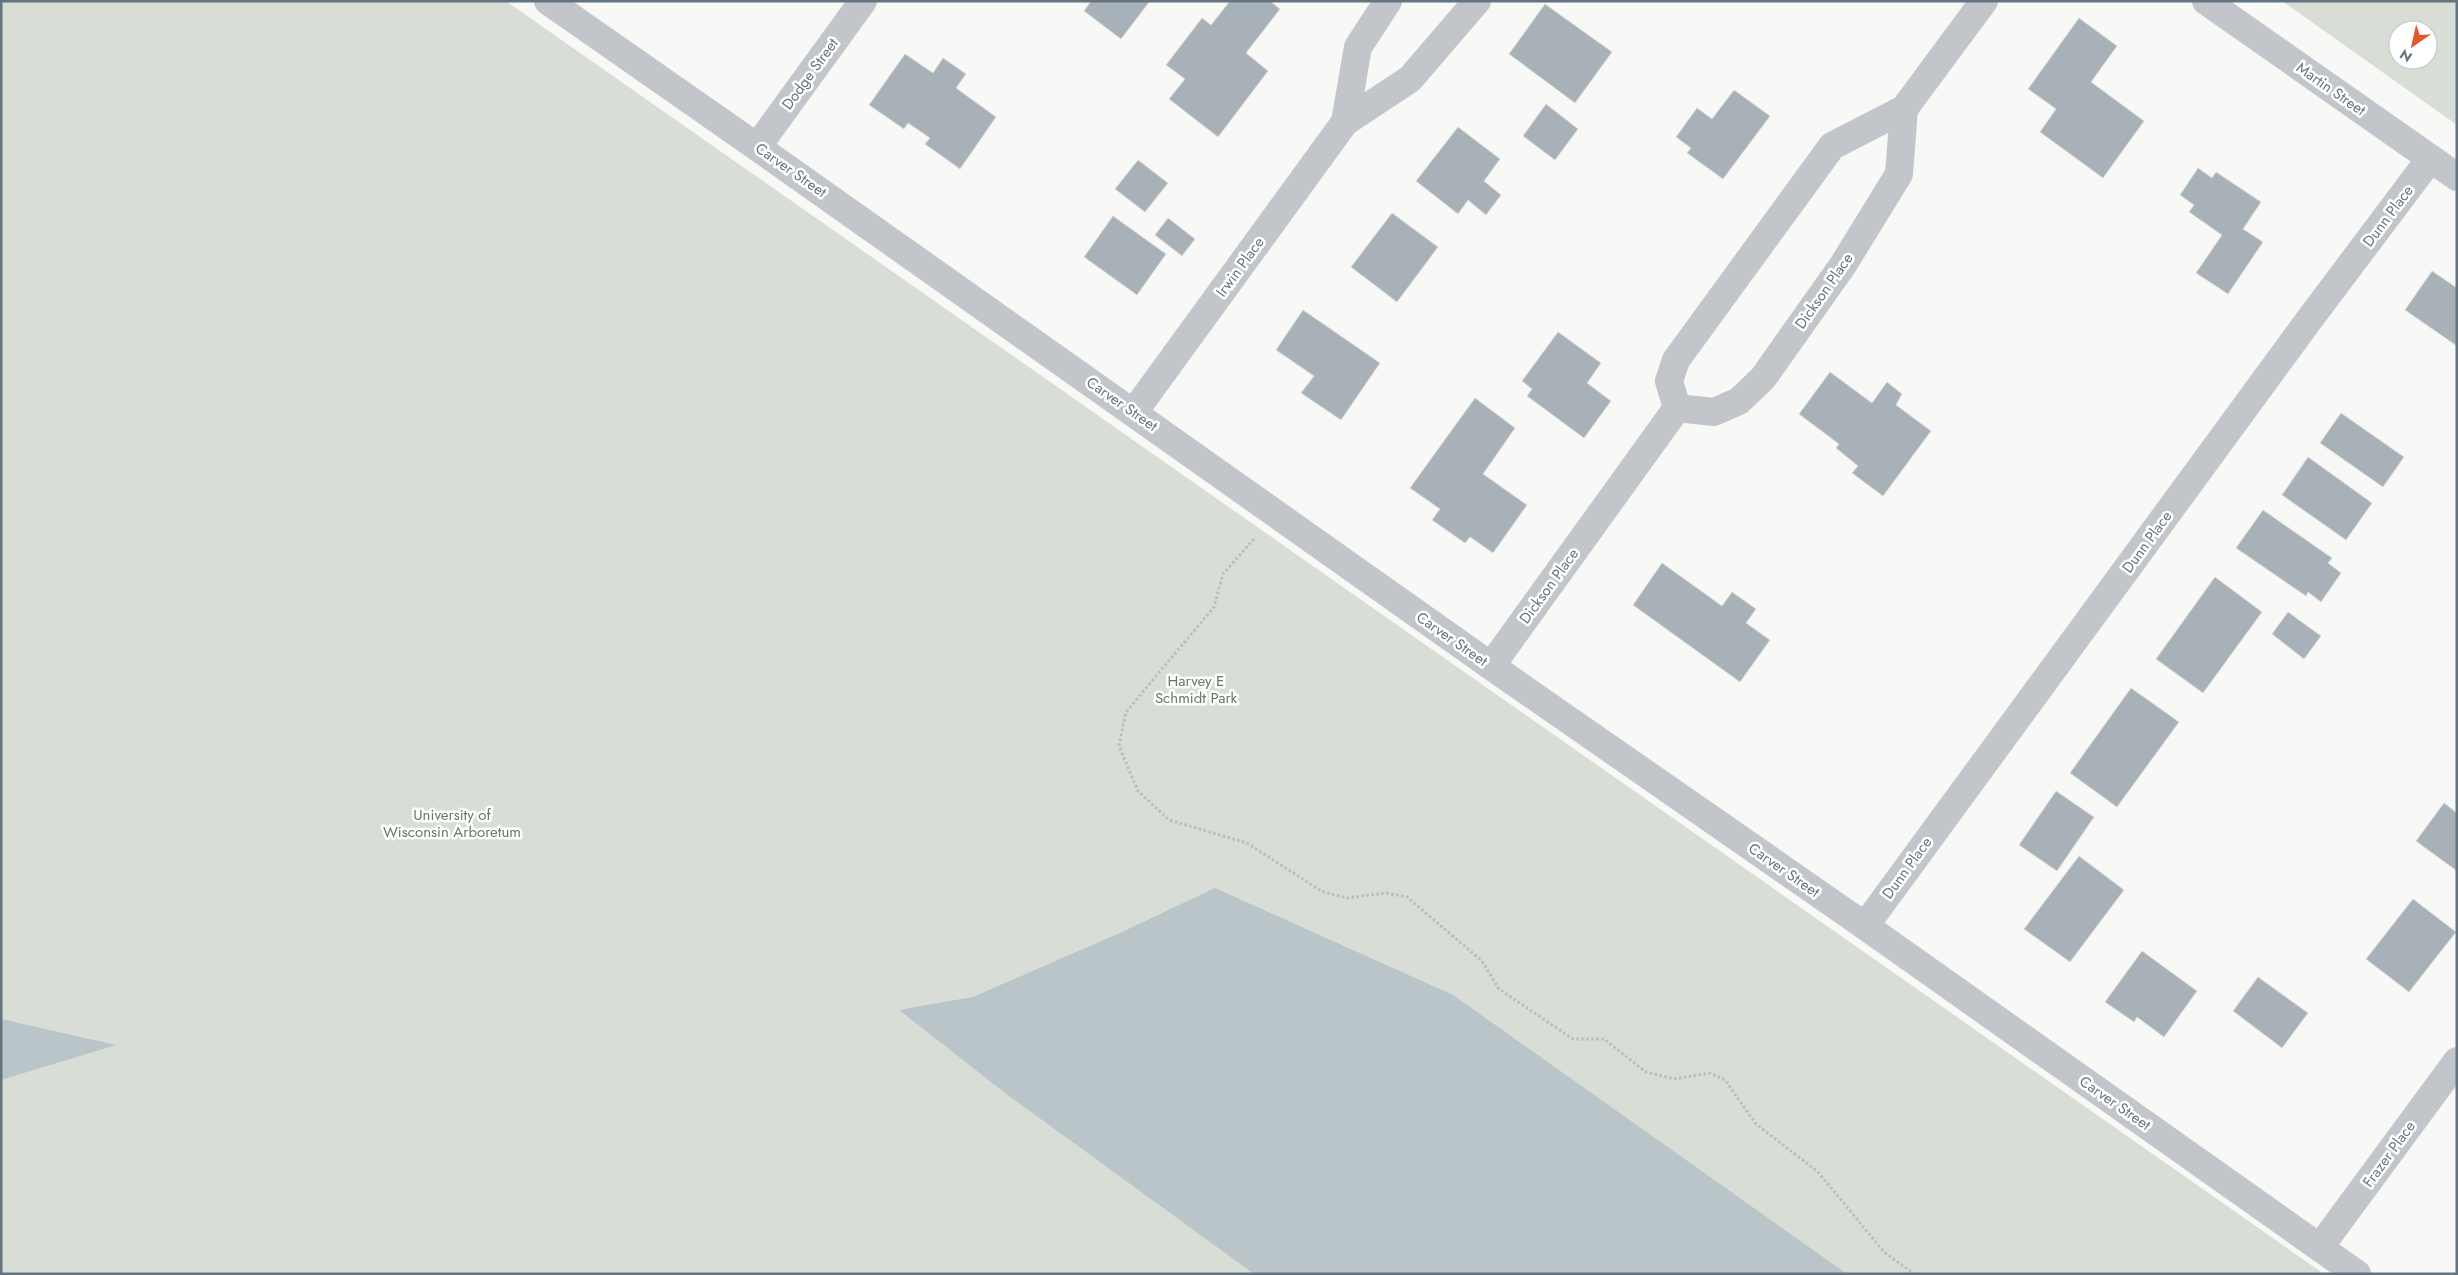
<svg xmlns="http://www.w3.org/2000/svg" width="2458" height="1275" viewBox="0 0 2458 1275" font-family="Jost,sans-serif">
	<rect width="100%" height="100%" fill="#f8f8f6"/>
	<g fill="#d8ddd5" fill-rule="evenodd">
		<path d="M1,1H506L2324,1274H1Z"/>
		<path d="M2282,1H2457V125ZM2398,30H2428V60H2398Z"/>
	</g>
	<g fill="#b9c5c9">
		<path d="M1215,888L1453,995L1847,1274H1254L1009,1096L899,1010L973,997L1122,932Z"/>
		<path d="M1,1019L116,1045L1,1080Z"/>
	</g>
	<g fill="#a8b1b7" stroke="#dadad8">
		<path d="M1091,1H1150L1121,39L1084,11Z"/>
		<path d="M1230,1H1270L1280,9L1246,53L1268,71L1218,137L1169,99L1185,79L1166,65L1202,18L1211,25Z"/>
		<path d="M1545,4L1612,52L1575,103L1509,54Z"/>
		<path d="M2079,18L2117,46L2091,82L2144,121L2103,178L2040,132L2056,109L2028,89Z"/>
		<path d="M905,54L933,73L943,58L966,74L956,88L996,117L960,169L925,144L930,138L908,123L904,129L869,105Z"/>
		<path d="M1734,90L1770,116L1723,179L1687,153L1691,148L1676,137L1697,108L1712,119Z"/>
		<path d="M1546,104L1578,129L1555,160L1523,136Z"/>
		<path d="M1458,127L1500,159L1484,181L1501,195L1486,215L1468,200L1458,214L1416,181Z"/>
		<path d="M1138,160L1168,183L1145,212L1115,189Z"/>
		<path d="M2198,168L2212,178L2216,172L2261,202L2243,229L2263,242L2228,294L2196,273L2222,235L2189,212L2194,205L2180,195Z"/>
		<path d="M1392,213L1438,247L1397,302L1351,267Z"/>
		<path d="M1113,216L1166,254L1137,295L1084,257Z"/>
		<path d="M1168,218L1195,239L1182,256L1155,235Z"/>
		<path d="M2432,271L2457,288V346L2405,310Z"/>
		<path d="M1303,310L1380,363L1341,420L1301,393L1314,376L1276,350Z"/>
		<path d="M1558,332L1601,363L1587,383L1611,401L1584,438L1527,396L1532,389L1522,381Z"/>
		<path d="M1830,372L1872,403L1887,382L1902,394L1896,405L1931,431L1883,496L1852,473L1858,466L1836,448L1839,444L1799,414Z"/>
		<path d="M1475,398L1515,428L1483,474L1527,505L1493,553L1470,537L1465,543L1432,520L1440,509L1410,488Z"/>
		<path d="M2341,413L2404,457L2383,487L2320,443Z"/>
		<path d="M2308,457L2372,503L2346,540L2282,495Z"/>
		<path d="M2263,510L2332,558L2328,563L2341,573L2321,602L2308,592L2306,596L2236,548Z"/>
		<path d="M1662,563L1722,606L1732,592L1756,609L1746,623L1770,640L1740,682L1633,605Z"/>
		<path d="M2215,577L2262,612L2203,693L2156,659Z"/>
		<path d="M2288,612L2321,636L2304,659L2272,634Z"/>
		<path d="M2131,688L2179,722L2117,807L2070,773Z"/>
		<path d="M2056,791L2094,817L2057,871L2019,845Z"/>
		<path d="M2444,803L2457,813V871L2416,841Z"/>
		<path d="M2079,856L2124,890L2070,962L2024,929Z"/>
		<path d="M2413,899L2456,932L2409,992L2366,959Z"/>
		<path d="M2142,951L2197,991L2164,1037L2137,1017L2134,1022L2105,1002Z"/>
		<path d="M2258,977L2308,1013L2282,1048L2233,1011Z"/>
	</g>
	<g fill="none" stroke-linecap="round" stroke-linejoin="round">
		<path stroke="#babdc0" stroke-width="3" stroke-dasharray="2.5 2.5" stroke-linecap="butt" d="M1254,539L1223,574L1214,607L1126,712L1119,746L1138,791L1169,820L1247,843L1321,891L1347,898L1386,893L1407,897L1482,961L1499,989L1573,1039H1604L1646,1072L1674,1079L1710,1073L1725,1080L1756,1124L1818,1172L1884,1252L1914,1274"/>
		<g stroke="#c2c6ca" stroke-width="28">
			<path d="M548,1L757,147L1491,666L1865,926L2357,1274"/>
			<path d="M2206,1L2457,177"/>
			<path d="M1345,122L1358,47L1388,1"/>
			<path d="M757,147L863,1"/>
			<path d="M1677,408L1669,381L1676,360L1832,146L1904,109L1984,1"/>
			<path d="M1677,408L1714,412L1739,401L1763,378L1843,265L1899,174L1904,109"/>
			<path d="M1134,412L1345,122L1410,79L1477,1"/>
			<path d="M1491,666L1677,408"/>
			<path d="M1865,926L2309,320L2430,159"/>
			<path d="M2320,1247L2457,1061"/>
		</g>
	</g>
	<g text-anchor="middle" stroke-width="5" stroke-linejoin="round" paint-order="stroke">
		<g font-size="15" fill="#647481" stroke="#fff">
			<text transform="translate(810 74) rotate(-54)" y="5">Dodge Street</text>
			<text transform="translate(2331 89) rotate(35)" y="5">Martin Street</text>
			<text transform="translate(791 170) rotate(35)" y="5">Carver Street</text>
			<text transform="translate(2388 216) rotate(-53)" y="5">Dunn Place</text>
			<text transform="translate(1240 267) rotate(-54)" y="5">Irwin Place</text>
			<text transform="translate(1824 291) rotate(-55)" y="5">Dickson Place</text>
			<text transform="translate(1122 404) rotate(35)" y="5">Carver Street</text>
			<text transform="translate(2147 542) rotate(-54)" y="5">Dunn Place</text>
			<text transform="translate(1549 586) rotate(-54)" y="5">Dickson Place</text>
			<text transform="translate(1452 639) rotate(35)" y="5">Carver Street</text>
			<text transform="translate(1907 868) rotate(-54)" y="5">Dunn Place</text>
			<text transform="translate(1784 870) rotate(35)" y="5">Carver Street</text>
			<text transform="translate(2115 1103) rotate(35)" y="5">Carver Street</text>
			<text transform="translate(2389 1154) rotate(-54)" y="5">Frazer Place</text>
		</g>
		<g font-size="15" fill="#667962" stroke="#fff">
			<text x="1196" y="686">Harvey E<tspan x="1196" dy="17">Schmidt Park</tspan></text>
			<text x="452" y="820">University of<tspan x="452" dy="17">Wisconsin Arboretum</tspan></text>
		</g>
	</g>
	<rect width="2458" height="1275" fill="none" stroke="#647481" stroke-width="5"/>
	<g transform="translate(2413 45) rotate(214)"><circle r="24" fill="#ffffff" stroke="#c1c7cd"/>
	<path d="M0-4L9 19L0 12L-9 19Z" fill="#e2572c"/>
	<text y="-8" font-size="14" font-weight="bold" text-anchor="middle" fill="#647481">N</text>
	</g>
</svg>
